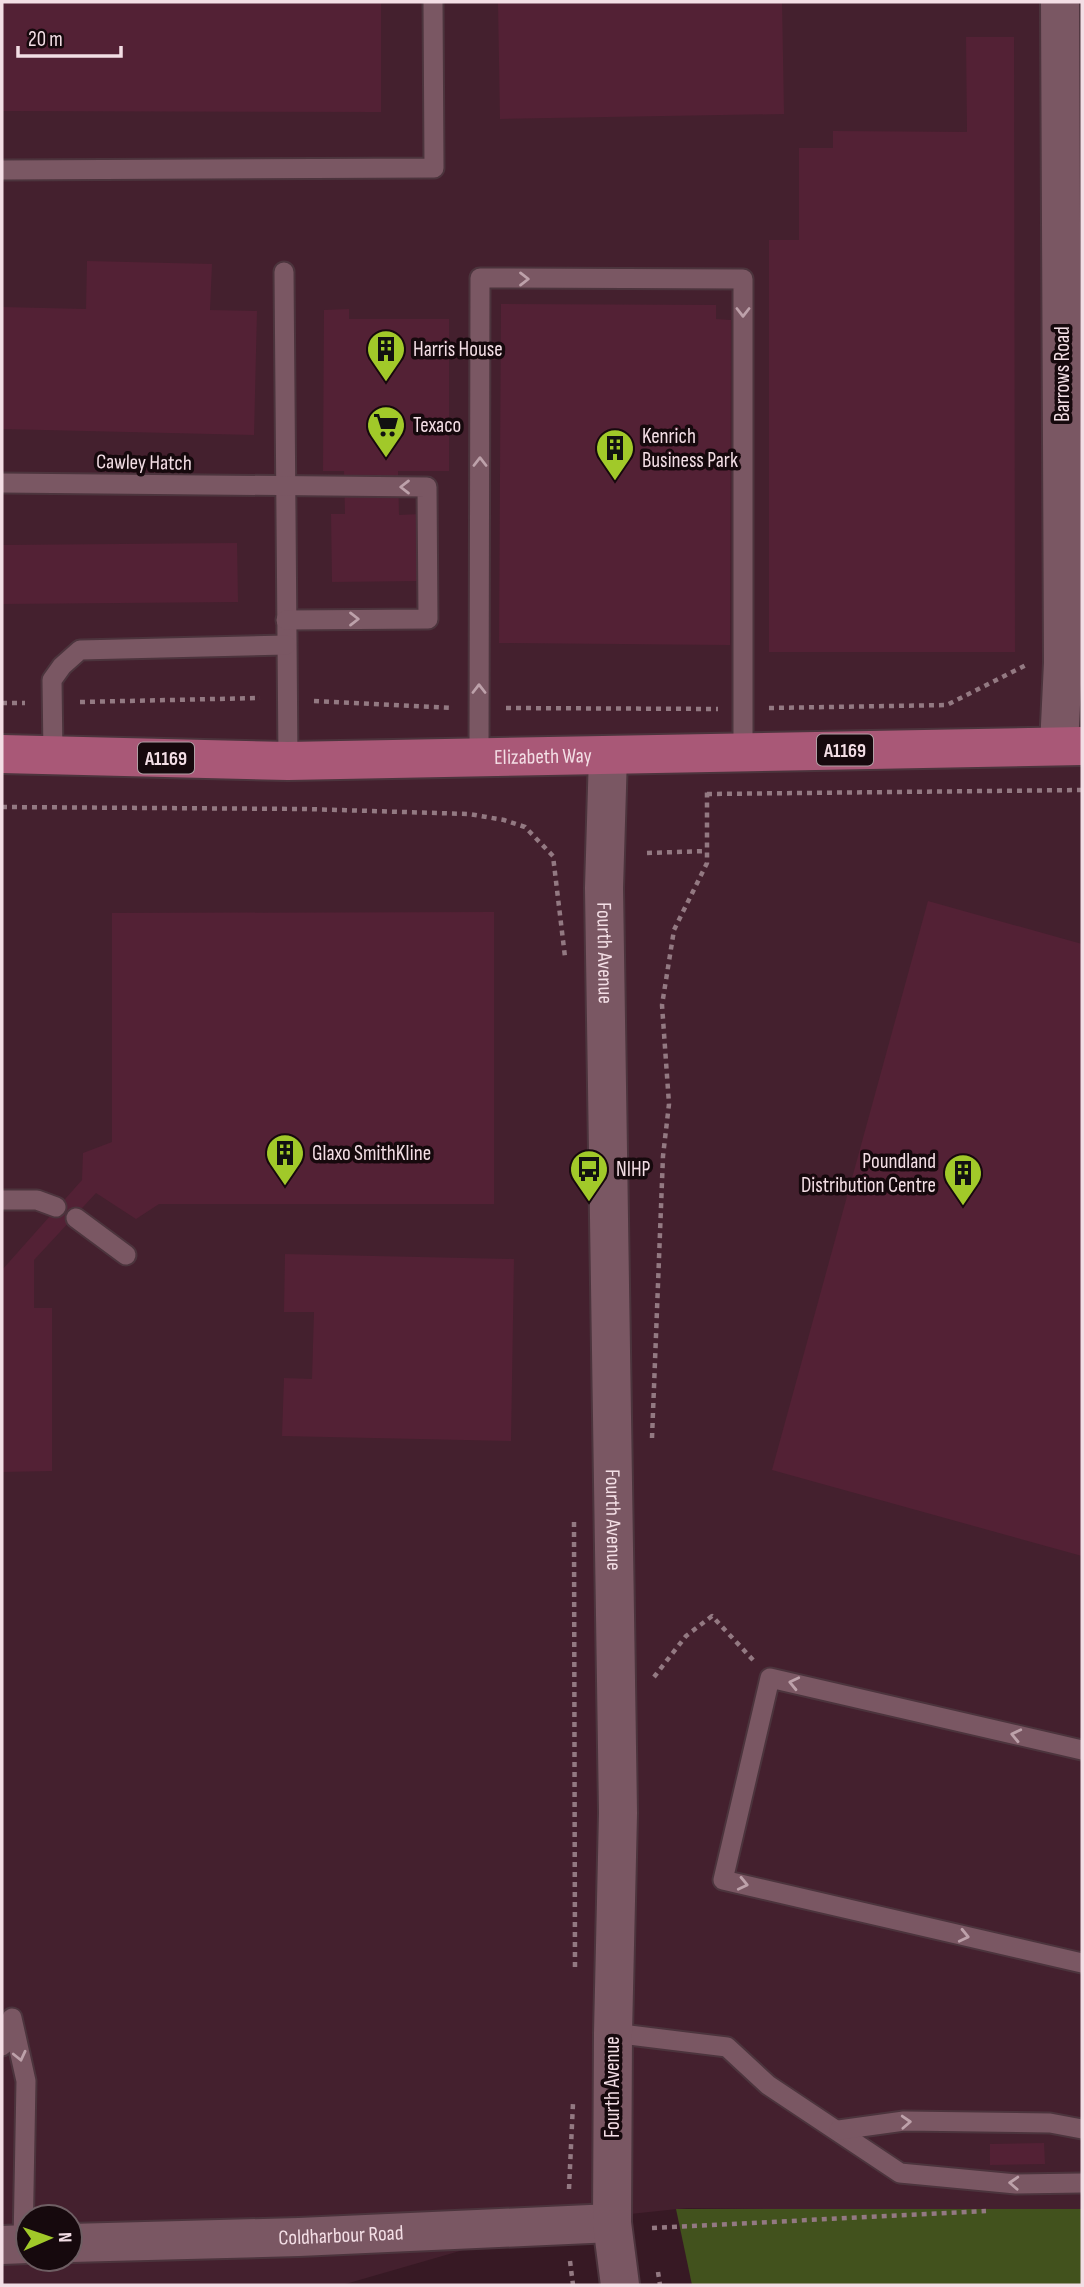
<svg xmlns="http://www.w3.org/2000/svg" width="1084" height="2287" viewBox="0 0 1084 2287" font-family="'Sofia Sans Condensed',sans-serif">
	<rect width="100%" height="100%" fill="#371924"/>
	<path fill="#44202e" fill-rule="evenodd" d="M2,2H1082V2213L687,2208L564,2221L342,2285H2ZM28,2217H70V2259H28Z"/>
	<path fill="#42521d" d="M676,2209H1082V2285H692Z"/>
	<g fill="#532135">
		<path d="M2,2H381V112L2,111Z"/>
		<path d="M498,2H782L784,114L500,119Z"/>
		<path d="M966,37H1014L1015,652H769V240H799V148H833V131L967,132Z"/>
		<path d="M87,261L212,264L210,310L257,311L254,435L2,429V307L86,309Z"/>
		<path d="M501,304L716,305V319L731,320L730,645L499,643Z"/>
		<path d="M349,309V319H449V471H398L399,515L420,514V581L332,582L331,514H345L344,471H323L324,310Z"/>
		<path d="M237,543L238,602L3,604L2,545Z"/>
		<path d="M928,901L1082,944V1556L772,1470Z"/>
		<path d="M494,912V1204H159L136,1219L96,1193L34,1260V1308H52V1471L2,1472V1270L82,1180L83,1153L112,1142V913Z"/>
		<path d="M285,1254L514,1259L511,1441L282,1436L284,1378L312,1379L314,1312H284Z"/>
		<path d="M1044,2143L1045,2164L990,2165V2144Z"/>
	</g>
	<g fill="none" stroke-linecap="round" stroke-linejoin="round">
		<defs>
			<g id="lane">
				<path d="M2,170L434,168L433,2"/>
				<path d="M284,272L288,761"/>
				<path d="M2,483L427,487L428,619L286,620"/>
				<path d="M53,755L52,680L62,666L80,650L286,645"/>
				<path d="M479,757L480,278L743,279V752"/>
				<path d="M2,1200H37L56,1207"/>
				<path d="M76,1218L126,1255"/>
				<path d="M1082,1750L770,1678L723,1880L1082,1963"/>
				<path d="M613,2033L727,2047L768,2085L900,2173L1016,2184L1082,2183"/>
				<path d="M2,2046L12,2018L26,2081L23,2244"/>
				<path d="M839,2130L904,2121L1050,2123L1082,2129"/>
			</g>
			<g id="street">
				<path d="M1059,746L1063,663L1060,2"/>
				<path id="s1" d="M70,2243L299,2237L612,2223"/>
				<path d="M2,2245L28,2244"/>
			</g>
			<g id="secondary">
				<path id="s2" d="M608,755L604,888L618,1813L613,2033L612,2223L620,2285"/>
			</g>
			<g id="primary">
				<path id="s3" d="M2,754L288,761L1082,746"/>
			</g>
		</defs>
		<use href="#lane" stroke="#4c343d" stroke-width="23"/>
		<use href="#street" stroke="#4c343d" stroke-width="42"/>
		<use href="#secondary" stroke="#4c343d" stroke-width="42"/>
		<use href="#primary" stroke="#4c343d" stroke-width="42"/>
		<g stroke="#937982" stroke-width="4.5" stroke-dasharray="5 5" stroke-linecap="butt">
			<path d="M314,701L452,708"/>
			<path d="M80,702L260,698"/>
			<path d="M2,703H25"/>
			<path d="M506,708L718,709"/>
			<path d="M769,708L947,705L1026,665"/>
			<path d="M707,794L1082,790"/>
			<path d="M2,807L306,809L469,814L504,820L525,827L553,856L565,957"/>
			<path d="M647,853L707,851"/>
			<path d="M652,1438L663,1156L669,1104L662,1005L674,930L707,863V788"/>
			<path d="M574,1522L575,1969"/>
			<path d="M654,1677L686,1636L712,1616L754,1661"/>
			<path d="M569,2189L573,2103"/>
			<path d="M652,2228L986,2211"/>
			<path d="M570,2261L573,2285"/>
			<path d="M658,2272L660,2285"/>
		</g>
		<use href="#lane" stroke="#7a5763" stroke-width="19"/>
		<use href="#street" stroke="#7a5763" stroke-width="38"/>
		<use href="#secondary" stroke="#7a5763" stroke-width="38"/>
		<use href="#primary" stroke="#a95877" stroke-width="38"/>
	</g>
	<defs><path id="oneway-chevron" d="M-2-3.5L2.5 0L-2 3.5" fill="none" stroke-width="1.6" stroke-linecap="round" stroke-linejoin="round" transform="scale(1.75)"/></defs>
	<g stroke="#bda1aa">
		<use href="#oneway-chevron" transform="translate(524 279)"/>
		<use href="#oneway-chevron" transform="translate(743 312) rotate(90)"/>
		<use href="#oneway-chevron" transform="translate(480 462) rotate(-90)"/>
		<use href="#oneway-chevron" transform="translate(405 487) rotate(180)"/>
		<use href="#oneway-chevron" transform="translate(354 619)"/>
		<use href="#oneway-chevron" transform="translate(479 689) rotate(-90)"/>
		<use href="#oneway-chevron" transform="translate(794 1683) rotate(-167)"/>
		<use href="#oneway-chevron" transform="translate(1016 1735) rotate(-167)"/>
		<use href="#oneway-chevron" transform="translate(743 1884) rotate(13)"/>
		<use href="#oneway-chevron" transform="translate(964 1936) rotate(13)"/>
		<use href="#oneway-chevron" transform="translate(20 2056) rotate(77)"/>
		<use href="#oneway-chevron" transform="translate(906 2122) rotate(-3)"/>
		<use href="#oneway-chevron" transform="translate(1014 2183) rotate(-177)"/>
	</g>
	<defs>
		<symbol id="building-pin" viewBox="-11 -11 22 30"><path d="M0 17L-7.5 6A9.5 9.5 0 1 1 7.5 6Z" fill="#a1c929" stroke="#16090d"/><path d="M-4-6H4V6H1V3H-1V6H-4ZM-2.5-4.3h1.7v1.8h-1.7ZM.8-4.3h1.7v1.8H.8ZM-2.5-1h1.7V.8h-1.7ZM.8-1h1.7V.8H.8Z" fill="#111"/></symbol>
		<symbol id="supermarket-pin" viewBox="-11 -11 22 30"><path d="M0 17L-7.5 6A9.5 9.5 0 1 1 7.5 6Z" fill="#a1c929" stroke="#16090d"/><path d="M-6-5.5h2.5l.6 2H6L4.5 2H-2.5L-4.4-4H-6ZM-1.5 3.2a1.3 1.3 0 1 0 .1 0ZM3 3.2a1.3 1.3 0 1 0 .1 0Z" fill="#111"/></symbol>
		<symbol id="bus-pin" viewBox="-11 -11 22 30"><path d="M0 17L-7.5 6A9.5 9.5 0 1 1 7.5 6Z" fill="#a1c929" stroke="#16090d"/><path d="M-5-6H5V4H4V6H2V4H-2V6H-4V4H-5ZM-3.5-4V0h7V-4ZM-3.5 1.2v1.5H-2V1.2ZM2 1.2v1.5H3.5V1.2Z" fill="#111"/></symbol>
	</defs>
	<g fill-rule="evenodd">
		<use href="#building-pin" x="364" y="327" width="44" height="60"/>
		<use href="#supermarket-pin" x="364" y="403" width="44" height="60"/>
		<use href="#building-pin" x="593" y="426" width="44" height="60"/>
		<use href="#building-pin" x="263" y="1131" width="44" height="60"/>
		<use href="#bus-pin" x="567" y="1147" width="44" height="60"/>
		<use href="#building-pin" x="941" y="1151" width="44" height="60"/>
	</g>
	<g text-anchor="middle" stroke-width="7" stroke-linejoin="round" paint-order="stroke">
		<g fill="#16090d" stroke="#b19ea4" stroke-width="2">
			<rect x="817" y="734.5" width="56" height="31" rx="5"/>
			<rect x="138" y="742.5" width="56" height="31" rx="5"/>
		</g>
		<g font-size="19" font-weight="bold" fill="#f3dee5">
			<text x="845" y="757">A1169</text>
			<text x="166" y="765">A1169</text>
		</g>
		<g font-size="21" fill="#f3dee5" stroke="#16090d" text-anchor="start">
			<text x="413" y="356">Harris House</text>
			<text x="413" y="432">Texaco</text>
			<text x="642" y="443">Kenrich<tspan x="642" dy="24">Business Park</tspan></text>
			<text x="312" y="1160">Glaxo SmithKline</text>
			<text x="936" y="1168" text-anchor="end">Poundland<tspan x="936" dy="24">Distribution Centre</tspan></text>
			<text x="616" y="1176">NIHP</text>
		</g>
		<g font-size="21" fill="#f3dee5" stroke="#16090d">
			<text transform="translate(1062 374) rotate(-90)" y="7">Barrows Road</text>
			<text transform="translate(144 462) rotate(1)" y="7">Cawley Hatch</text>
			<text dy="7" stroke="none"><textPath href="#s3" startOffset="541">Elizabeth Way</textPath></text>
			<text dy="7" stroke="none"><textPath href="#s2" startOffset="198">Fourth Avenue</textPath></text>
			<text dy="7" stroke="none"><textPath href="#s2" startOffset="765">Fourth Avenue</textPath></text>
			<text transform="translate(612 2087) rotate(-90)" y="7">Fourth Avenue</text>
			<text dy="7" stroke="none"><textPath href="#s1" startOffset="271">Coldharbour Road</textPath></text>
		</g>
	</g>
	<rect width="1084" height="2287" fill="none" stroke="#f3dee5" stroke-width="7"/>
	<g transform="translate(49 2238) rotate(88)"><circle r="33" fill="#16090d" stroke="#6e5e63" stroke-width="2"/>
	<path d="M0-5L12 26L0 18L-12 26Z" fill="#a1c929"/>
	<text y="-10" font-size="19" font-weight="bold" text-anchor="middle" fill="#f3dee5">N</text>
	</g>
	<path d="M18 46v10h103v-10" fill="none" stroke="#f3dee5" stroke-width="3.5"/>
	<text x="28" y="46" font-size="21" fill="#f3dee5" stroke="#16090d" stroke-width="5" paint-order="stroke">20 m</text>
</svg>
